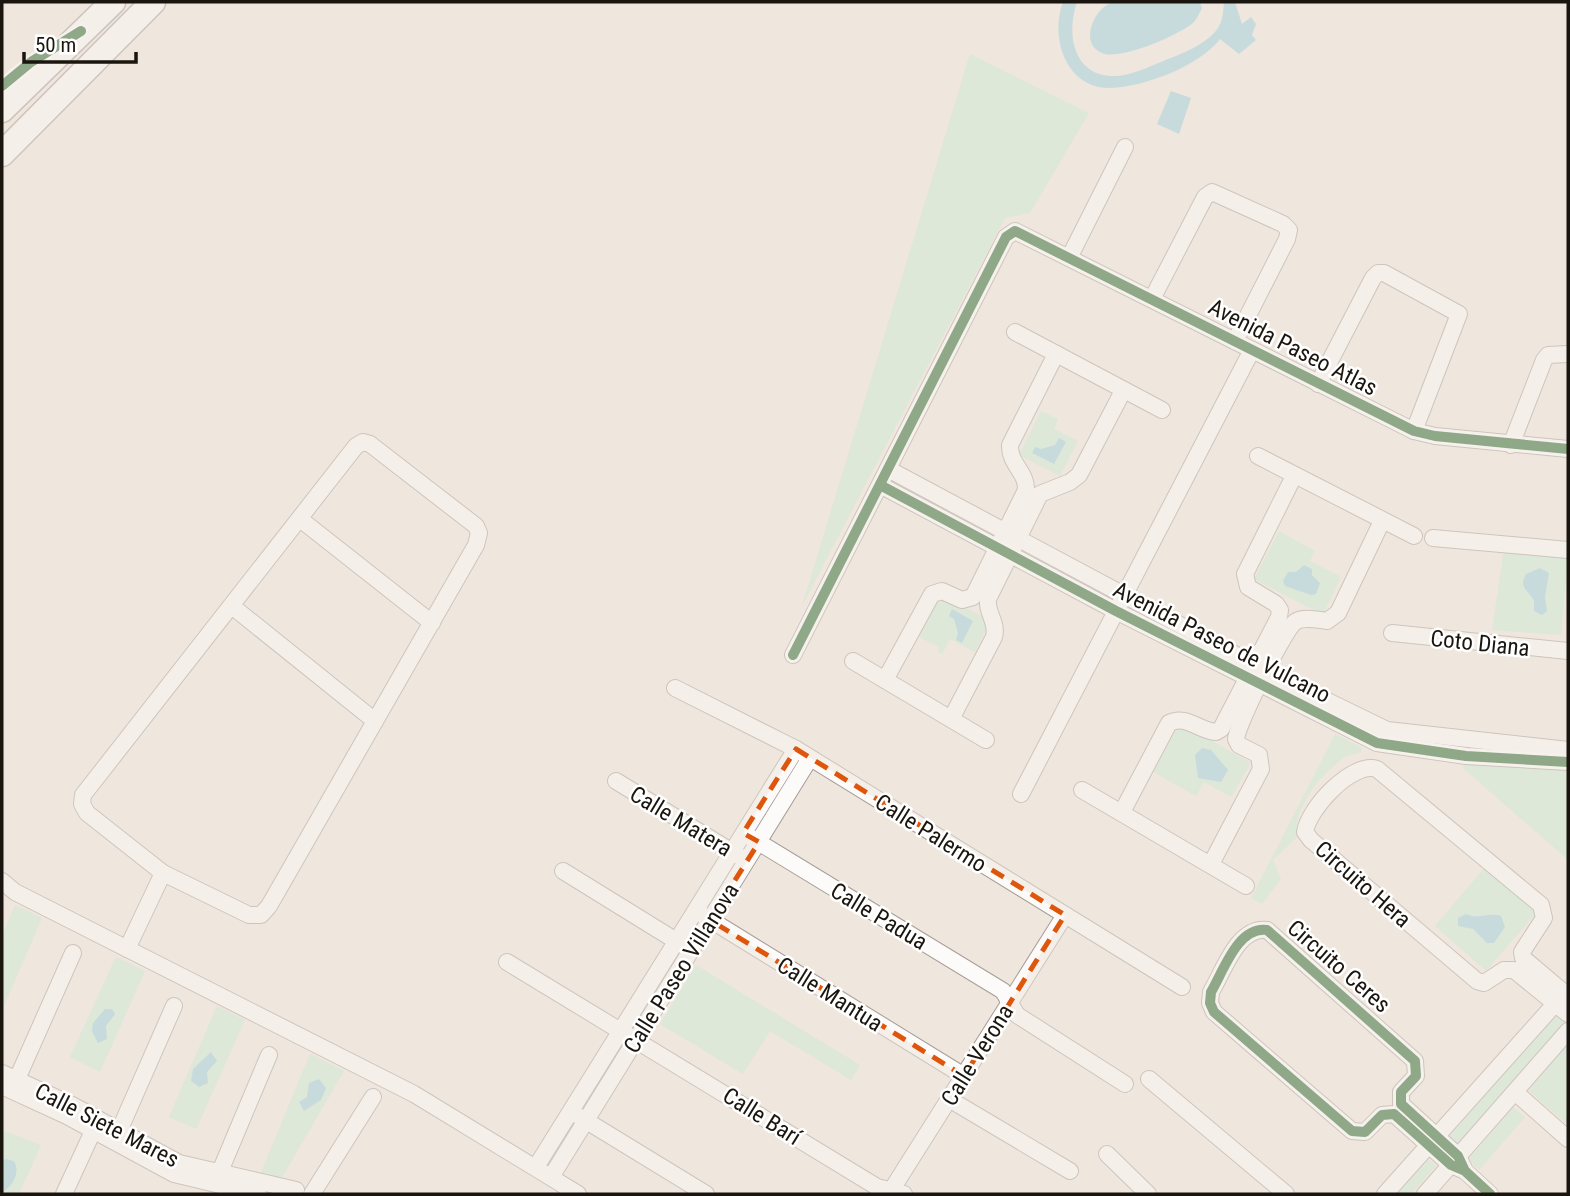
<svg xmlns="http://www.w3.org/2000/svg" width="1570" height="1196" viewBox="0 0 1570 1196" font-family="'Roboto Condensed',sans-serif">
	<rect width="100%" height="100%" fill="#efe6dd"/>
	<g fill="#c8ead2">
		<path d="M970,54L1089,113L1030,213L1005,218L802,606Z"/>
		<path d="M1041,411L1058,419L1054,429L1078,441L1060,476L1019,455Z"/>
		<path d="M1279,531L1315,551L1310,561L1341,577L1323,615L1254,579Z"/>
		<path d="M1504,549L1568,556L1561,635L1492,630Z"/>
		<path d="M941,595L991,621L975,652L950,639L942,654L938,652L939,647L919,637Z"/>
		<path d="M1180,723L1251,763L1231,797L1204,782L1196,796L1153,772Z"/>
		<path d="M1335,734L1361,747V752C1356,754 1349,754 1345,757C1322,773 1292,808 1297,837L1273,860L1281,879L1262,904L1251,898Z"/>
		<path d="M1464,763L1568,770V860L1463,768Z"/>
		<path d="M1485,867L1537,912L1486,971L1435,926Z"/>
		<path d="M15,905L42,918L2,1010V935Z"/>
		<path d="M116,957L145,971L100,1072L70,1057Z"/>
		<path d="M696,965L860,1065L851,1080L770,1031L743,1074L660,1024Z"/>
		<path d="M217,1006L245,1020L196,1129L169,1117Z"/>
		<path d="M1555,1014L1564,1022L1457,1146L1448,1138Z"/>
		<path d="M1568,1040V1125L1528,1090Z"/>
		<path d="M310,1054L344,1071L281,1179L260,1175Z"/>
		<path d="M1513,1107L1525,1117L1479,1170L1468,1160Z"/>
		<path d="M5,1131L41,1145L19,1194H2V1137Z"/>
		<path d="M1428,1159L1436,1166L1411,1194H1397Z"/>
	</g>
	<g fill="#99cedc">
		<path d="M1063,2H1077C1066,34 1073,78 1117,76C1133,75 1153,65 1168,59C1184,53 1203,45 1215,32C1223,23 1223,13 1224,2H1235L1242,24L1251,17L1256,24L1252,35L1256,40L1239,54L1220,39C1200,66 1142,88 1108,88C1065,87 1050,36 1063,2Z"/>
		<path d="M1113,2H1200L1202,8C1200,12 1197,18 1194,22C1180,35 1119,61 1102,53C1078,43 1095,7 1113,2Z"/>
		<path d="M1171,91L1191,98L1179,134L1157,124Z"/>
		<path d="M1059,438L1066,442L1054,464L1032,453L1035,447L1041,449L1055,445Z"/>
		<path d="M1304,565L1312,569V575L1320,583L1316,594L1311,595L1285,586L1283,581L1288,572H1296Z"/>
		<path d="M1540,568L1549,573L1545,597L1547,611L1542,615L1534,611V601C1528,589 1518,589 1526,574Z"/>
		<path d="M952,609L973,621L962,643L956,640L958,633L954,619L949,616Z"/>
		<path d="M1202,748L1211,750L1228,770L1221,782L1198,778L1195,755Z"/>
		<path d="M1466,914C1479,920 1489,912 1501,916L1505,927L1494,943H1487L1473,929L1458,926V918Z"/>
		<path d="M105,1009H112L115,1014L106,1026L107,1039L98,1043L92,1031L93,1023Z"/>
		<path d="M211,1052L217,1061L207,1072L208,1083L199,1087L191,1081L193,1069Z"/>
		<path d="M319,1079L326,1088L321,1100L304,1111L299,1102L307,1097L309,1083Z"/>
		<path d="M6,1159L14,1161C21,1173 12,1186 2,1193V1161Z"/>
	</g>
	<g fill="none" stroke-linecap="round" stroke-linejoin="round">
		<defs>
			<g id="minor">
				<path d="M1070,256L1125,147"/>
				<path d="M1152,299L1205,197L1212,192L1283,224L1289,230L1287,239L1235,341"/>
				<path d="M1015,332L1162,410"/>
				<path d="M1318,384L1373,278L1378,273H1384L1459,314L1414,431"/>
				<path d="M363,442L370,444L476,526L479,533L476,545L269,906L261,915H249L163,873L87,813L82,804L83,795L356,446Z"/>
				<path d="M1511,445L1544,360L1548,355L1568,354"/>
				<path d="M1258,456L1414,536"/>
				<path d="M888,469L1266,671L1387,730L1568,750"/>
				<path d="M880,485L1116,611L1377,743L1466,756L1568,762"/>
				<path d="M300,519L432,623"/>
				<path d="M1433,538L1568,550"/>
				<path d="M233,607L375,721"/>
				<path d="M1392,633L1568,651"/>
				<path d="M793,655L1006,237L1015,231L1414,431L1435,436L1568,449"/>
				<path d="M853,661L986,740"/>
				<path d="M885,680L932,594L942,591L962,600L973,597L1026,490C1027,472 1009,464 1010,445L1056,354"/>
				<path d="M675,688L796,749L1182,987"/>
				<path d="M951,719L994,637C998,622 986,613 988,599L1040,494L1070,482L1079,475L1123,391"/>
				<path d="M616,781L739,856"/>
				<path d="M1082,790L1246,886"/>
				<path d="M1021,794L1252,350"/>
				<path d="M1122,812L1169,723C1186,714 1199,731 1216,732L1221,729L1279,617L1280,610L1276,604L1248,587L1245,574L1294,476"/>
				<path d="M750,837L1003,991L1017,1015L1125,1084"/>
				<path d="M1211,864L1261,769L1259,755L1239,745L1236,739C1237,725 1284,630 1295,622C1303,616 1318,620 1327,621L1338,613L1382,521"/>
				<path d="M563,871L686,947"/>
				<path d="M2,881L15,892L414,1094L578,1194"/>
				<path d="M701,914L964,1076"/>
				<path d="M127,949L163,873"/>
				<path d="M507,962L877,1187L904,1194"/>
				<path d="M1568,996L1523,958L1522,952L1544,918L1541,905L1377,769C1352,761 1308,809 1305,832L1311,840L1477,981L1484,983L1504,970H1514L1568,1014"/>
				<path d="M2,1073L72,1105L179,1163L296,1190"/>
				<path d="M1149,1079L1286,1194"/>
				<path d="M2,1086L67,1116L174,1174L258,1194"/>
				<path d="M13,1088L73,953"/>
				<path d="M1515,1092L1568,1139"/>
				<path d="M949,1099L1070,1171"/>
				<path d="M580,1117L706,1194"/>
				<path d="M116,1138L174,1006"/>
				<path d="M1107,1154L1148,1194"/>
				<path d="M536,1167L796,749"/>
				<path d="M1465,1171L1458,1156L1401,1104V1092L1416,1076L1415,1061L1267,930C1238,926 1224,970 1211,992L1210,1003L1214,1012L1352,1131L1365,1132L1382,1115L1394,1114L1451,1165L1465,1171L1490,1194"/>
				<path d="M551,1177L810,758"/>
				<path d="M216,1181L269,1055"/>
				<path d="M64,1194L93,1131"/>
				<path d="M312,1194L373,1097"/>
				<path d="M889,1194L1065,915"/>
				<path d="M1385,1194L1562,996"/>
				<path d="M1425,1194L1568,1031"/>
			</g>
			<g id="highway">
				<path d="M2,110L113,2"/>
				<path d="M2,154L153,2"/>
			</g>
		</defs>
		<use href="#minor" stroke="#a59d97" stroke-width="18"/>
		<use href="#highway" stroke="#a59d97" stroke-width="27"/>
		<use href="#minor" stroke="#fdfbfa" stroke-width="16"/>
		<use href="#highway" stroke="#fdfbfa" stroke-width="24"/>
		<defs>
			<g id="cycleway">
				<path d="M2,86L31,62L81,31"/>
				<path d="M880,485L1116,611L1377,743L1466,756L1568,762"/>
				<path d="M793,655L1006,237L1015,231L1414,431L1435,436L1568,449"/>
				<path d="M1465,1171L1458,1156L1401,1104V1092L1416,1076L1415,1061L1267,930C1238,926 1224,970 1211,992L1210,1003L1214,1012L1352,1131L1365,1132L1382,1115L1394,1114L1451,1165L1465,1171L1490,1194"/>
			</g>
		</defs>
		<use href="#cycleway" stroke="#fff" stroke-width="15"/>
		<use href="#cycleway" stroke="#1b5e20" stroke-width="10"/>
	</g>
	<path d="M0 0H1570V1196H0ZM796,749L1065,915L964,1076L710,920L759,842L743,833Z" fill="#efe6dd" fill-opacity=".55" fill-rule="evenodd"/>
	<path fill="none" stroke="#de560c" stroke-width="5" stroke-dasharray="14 9" stroke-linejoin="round" d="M796,749L1065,915L964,1076L710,920L759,842L743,833Z"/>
	<g text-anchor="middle" stroke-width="5" stroke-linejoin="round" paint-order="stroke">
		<g font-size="23" fill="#1a150f" stroke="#fff">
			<text transform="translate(1293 347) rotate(27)" y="8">Avenida Paseo Atlas</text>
			<text transform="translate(1222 642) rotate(27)" y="8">Avenida Paseo de Vulcano</text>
			<text transform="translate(1480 643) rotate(6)" y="8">Coto Diana</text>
			<text transform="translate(681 821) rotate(31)" y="8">Calle Matera</text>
			<text transform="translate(931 833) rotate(32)" y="8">Calle Palermo</text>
			<text transform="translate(1363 884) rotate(41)" y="8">Circuito Hera</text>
			<text transform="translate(879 916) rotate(31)" y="8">Calle Padua</text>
			<text transform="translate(1339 966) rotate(41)" y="8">Circuito Ceres</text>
			<text transform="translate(681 968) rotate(-58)" y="8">Calle Paseo Villanova</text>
			<text transform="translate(830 994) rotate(32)" y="8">Calle Mantua</text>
			<text transform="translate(977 1055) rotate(-58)" y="8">Calle Verona</text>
			<text transform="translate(762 1116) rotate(32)" y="8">Calle Barí</text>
			<text transform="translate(107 1125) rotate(27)" y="8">Calle Siete Mares</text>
		</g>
	</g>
	<rect width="1570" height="1196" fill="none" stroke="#1a150f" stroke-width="7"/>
	<path d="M24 52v10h112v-10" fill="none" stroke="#1a150f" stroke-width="3.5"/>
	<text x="35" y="52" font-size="21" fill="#1a150f" stroke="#ffffff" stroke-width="5" paint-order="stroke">50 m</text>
</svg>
